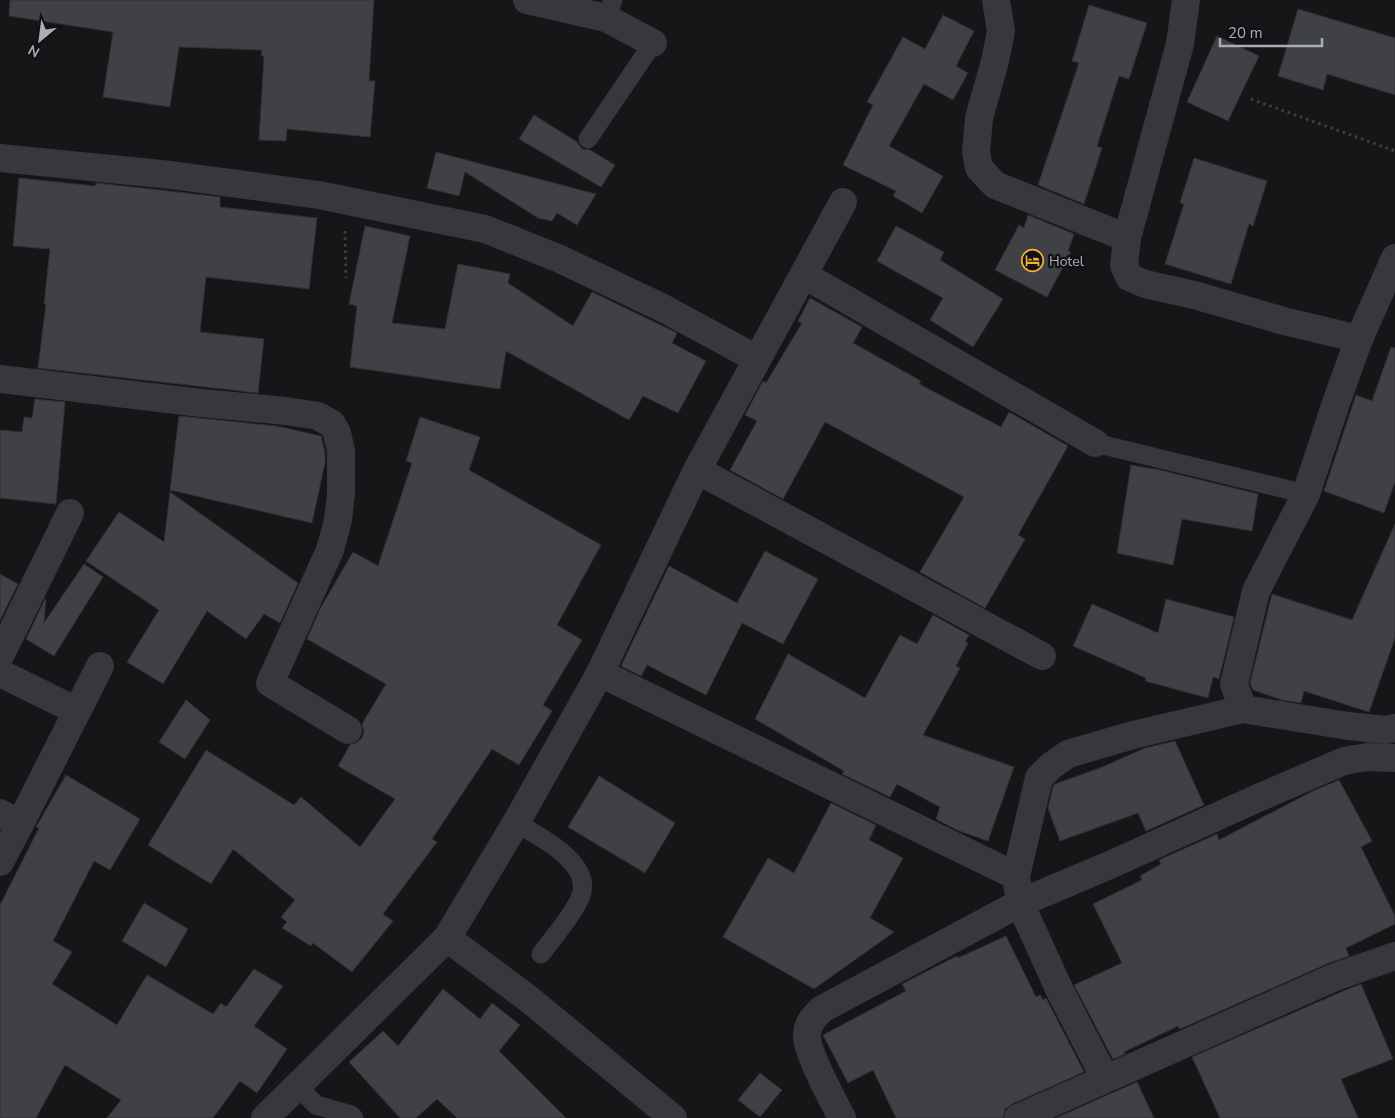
<svg xmlns="http://www.w3.org/2000/svg" width="1395" height="1118" viewBox="0 0 1395 1118" font-family="'Nunito Sans',sans-serif">
	<rect width="100%" height="100%" fill="#161618"/>
	<g fill="#404145" stroke="#303034">
		<path d="M10,0H374L369,81H375L370,137L287,129L286,141L259,140L264,56H261L262,50L179,47L170,107L103,97L113,32L9,16Z"/>
		<path d="M1089,5L1147,23L1129,79L1119,76L1097,146L1102,148L1084,204L1038,185L1079,63L1072,61Z"/>
		<path d="M1298,9L1395,38V95L1327,74L1323,90L1278,76Z"/>
		<path d="M943,15L974,31L956,66L968,73L953,100L924,84L889,146L943,176L922,213L893,196L896,191L843,165L873,105L867,102L903,37L925,49Z"/>
		<path d="M1217,36L1259,56L1228,121L1187,102Z"/>
		<path d="M534,115L577,142L582,149L590,150L615,165L601,187L519,139Z"/>
		<path d="M436,152L451,156L596,194L577,225L557,213L552,221L538,218L465,172L459,196L427,188Z"/>
		<path d="M1194,158L1267,181L1253,226L1249,224L1231,284L1165,264L1184,204L1180,203Z"/>
		<path d="M19,178L95,186L96,183L169,191L220,197V207L317,218L309,289L206,277L200,332L264,339L258,393L38,368L46,304H44L50,249L13,246Z"/>
		<path d="M1028,215L1074,234L1068,251L1071,252L1047,297L995,270L1019,225L1024,228Z"/>
		<path d="M365,226L410,236L392,323L445,329L458,264L510,274L508,283L573,326L592,292L677,333L672,343L706,361L678,413L643,396L629,420L506,351L500,389L350,367L357,306L349,304Z"/>
		<path d="M896,226L944,252L940,260L1003,299L973,347L930,320L943,298L877,261Z"/>
		<path d="M810,298L862,327L853,343L921,381L919,384L1001,427L1009,412L1068,446L1018,535L1025,539L985,608L920,572L964,497L825,422L783,499L730,470L757,421L745,415L763,381L766,383L802,323L798,321Z"/>
		<path d="M1391,347L1395,348V482L1384,513L1324,491L1356,395L1372,401Z"/>
		<path d="M35,399L65,402L56,504L0,498V430L22,432L24,417L32,418Z"/>
		<path d="M179,416L276,426L321,436L325,453V463L312,523L170,490Z"/>
		<path d="M420,417L480,437L469,470L601,545L557,625L582,640L543,705L552,711L519,765L492,749L432,839L437,842L383,914L393,921L352,972L313,943L311,946L282,928L287,922L281,917L295,900L233,849L211,884L148,845L206,750L294,805L301,797L360,847L395,799L338,766L350,745L356,743L362,738L364,731L362,724L386,684L307,639L320,609L353,552L378,566L412,463L406,461Z"/>
		<path d="M1131,465L1160,470L1258,494L1252,531L1182,519L1173,565L1117,553Z"/>
		<path d="M170,492L298,583L280,623L264,614L246,639L207,611L163,684L127,662L159,610L86,561L119,512L164,542Z"/>
		<path d="M1395,524V638L1369,712L1304,691L1301,703L1282,700L1253,690L1250,683L1272,594L1352,620Z"/>
		<path d="M765,551L818,579L783,644L742,623L706,695L647,665L641,676L621,666L669,566L737,603Z"/>
		<path d="M84,564L103,577L54,656L26,639L45,599L46,600L44,623Z"/>
		<path d="M0,574L18,584L0,620Z"/>
		<path d="M1166,599L1234,617L1219,679L1213,677L1208,698L1145,681L1146,678L1073,646L1092,604L1158,633Z"/>
		<path d="M933,615L969,635L965,642L968,643L956,666L960,668L923,735L1014,767L988,841L957,830L936,819L940,807L897,784L890,797L842,774L844,771L755,719L788,654L865,698L900,635L917,644Z"/>
		<path d="M186,700L210,720L185,759L159,742Z"/>
		<path d="M1175,741L1204,805L1146,831L1138,813L1060,841L1048,808L1053,786L1055,784L1100,768L1145,748Z"/>
		<path d="M66,775L140,819L110,870L94,861L53,941L72,952L52,984L117,1025L147,975L213,1014L221,1003L226,1007L254,969L283,986L254,1026L287,1049L257,1093L240,1081L213,1118H107L121,1100L65,1065L36,1118H0V905L39,828L36,827Z"/>
		<path d="M599,776L675,823L645,873L568,827Z"/>
		<path d="M1339,780L1372,841L1361,847L1395,916V924L1346,948L1349,956L1329,963L1180,1029L1178,1026L1124,1052L1125,1054L1113,1059L1074,985L1122,963L1093,904L1142,880L1140,876L1161,864L1159,860L1217,834L1219,840L1311,792Z"/>
		<path d="M831,803L876,825L869,840L903,858L870,918L894,932L814,989L723,937L768,858L794,873Z"/>
		<path d="M144,903L188,929L166,967L122,941Z"/>
		<path d="M1006,936L1036,997L1040,995L1043,1000L1046,998L1084,1072L1012,1104L1005,1109L1003,1118H896L873,1070L848,1083L823,1035L906,991L902,984L957,956L958,958Z"/>
		<path d="M1361,984L1393,1059L1341,1079L1358,1118H1220L1192,1057L1341,992Z"/>
		<path d="M443,989L480,1019L492,1003L520,1025L499,1051L566,1118H457L437,1099L416,1118H400L349,1062L383,1031L398,1046Z"/>
		<path d="M760,1073L782,1090L760,1117L738,1100Z"/>
		<path d="M1137,1082L1154,1118H1056Z"/>
	</g>
	<g fill="none" stroke-linecap="round" stroke-linejoin="round">
		<g stroke="#3d3f44" stroke-width="3" stroke-dasharray="2.5 4" stroke-linecap="butt">
			<path d="M1251,99L1395,151"/>
			<path d="M345,231L346,278"/>
		</g>
		<g stroke="#37383d" stroke-width="19">
			<path d="M606,18L613,0"/>
			<path d="M588,139L653,43"/>
			<path d="M1095,443L1306,494"/>
			<path d="M516,823C539,836 595,864 580,898C573,915 552,939 541,954"/>
			<path d="M298,1087L316,1105L351,1115L354,1118"/>
		</g>
		<g stroke="#37383d" stroke-width="28">
			<path d="M527,0L606,18L653,43"/>
			<path d="M996,0L1001,31L995,61L979,118L976,152L979,168L995,185L1127,238"/>
			<path d="M1186,0L1180,44L1127,238L1124,265L1129,277L1145,284L1194,295L1284,321L1359,339"/>
			<path d="M0,158L171,175L319,195L485,229L560,259L663,308L757,359"/>
			<path d="M804,275L1095,443"/>
			<path d="M0,379L201,403L286,411L318,416L332,424L337,433L341,451V494L338,520L330,550L270,683L348,730"/>
			<path d="M697,470L1042,656"/>
			<path d="M0,656L70,513"/>
			<path d="M0,673L77,711"/>
			<path d="M600,673L1016,876"/>
			<path d="M1243,709L1348,726L1386,730L1395,728"/>
			<path d="M0,813L20,824L100,666"/>
			<path d="M0,862L20,824"/>
			<path d="M447,938L516,823L600,673L697,470L843,202"/>
			<path d="M1105,1078L1061,993L1020,903L1016,876L1039,778L1051,766L1068,754L1133,735L1243,709L1234,684L1256,591L1306,494L1337,400L1359,339L1395,258"/>
			<path d="M265,1118L447,938L530,1000L673,1118"/>
			<path d="M842,1118C833,1100 806,1052 807,1035C807,1024 814,1017 822,1009L1020,903L1112,864L1258,798L1344,761L1367,757L1395,758"/>
			<path d="M1018,1118L1335,977L1395,956"/>
		</g>
	</g>
	<defs>
		<symbol id="hotel-ring" viewBox="-11 -11 22 22"><circle r="9.5" fill="#111113" stroke="#f2b134" stroke-width="1.5"/><path d="M-6-4.5h1.5V1H6V5H4.5V3h-9V5H-6ZM-4 0a1.8 1.8 0 1 1 3.6 0ZM.5 0V-2.5h3Q6-2.5 6 0Z" fill="#f2b134"/></symbol>
	</defs>
	<g fill-rule="evenodd">
		<use href="#hotel-ring" x="1020" y="248" width="25" height="25"/>
	</g>
	<g text-anchor="middle" stroke-width="4.5" stroke-linejoin="round" paint-order="stroke">
		<g font-size="14" fill="#a8adb8" stroke="#111113" text-anchor="start">
			<text x="1049" y="266">Hotel</text>
		</g>
	</g>
	<g transform="translate(40 40) rotate(209)" stroke="#111113" stroke-width="4" paint-order="stroke">
	<path d="M0-4L9 19L0 12L-9 19Z" fill="#a8adb8"/>
	<text y="-8" font-size="14" font-weight="bold" text-anchor="middle" fill="#a8adb8">N</text>
	</g>
	<path d="M1220 38v8h102v-8" fill="none" stroke="#a8adb8" stroke-width="2.5"/>
	<text x="1228" y="38" font-size="15" fill="#a8adb8" stroke="#111113" stroke-width="4" paint-order="stroke">20 m</text>
</svg>
